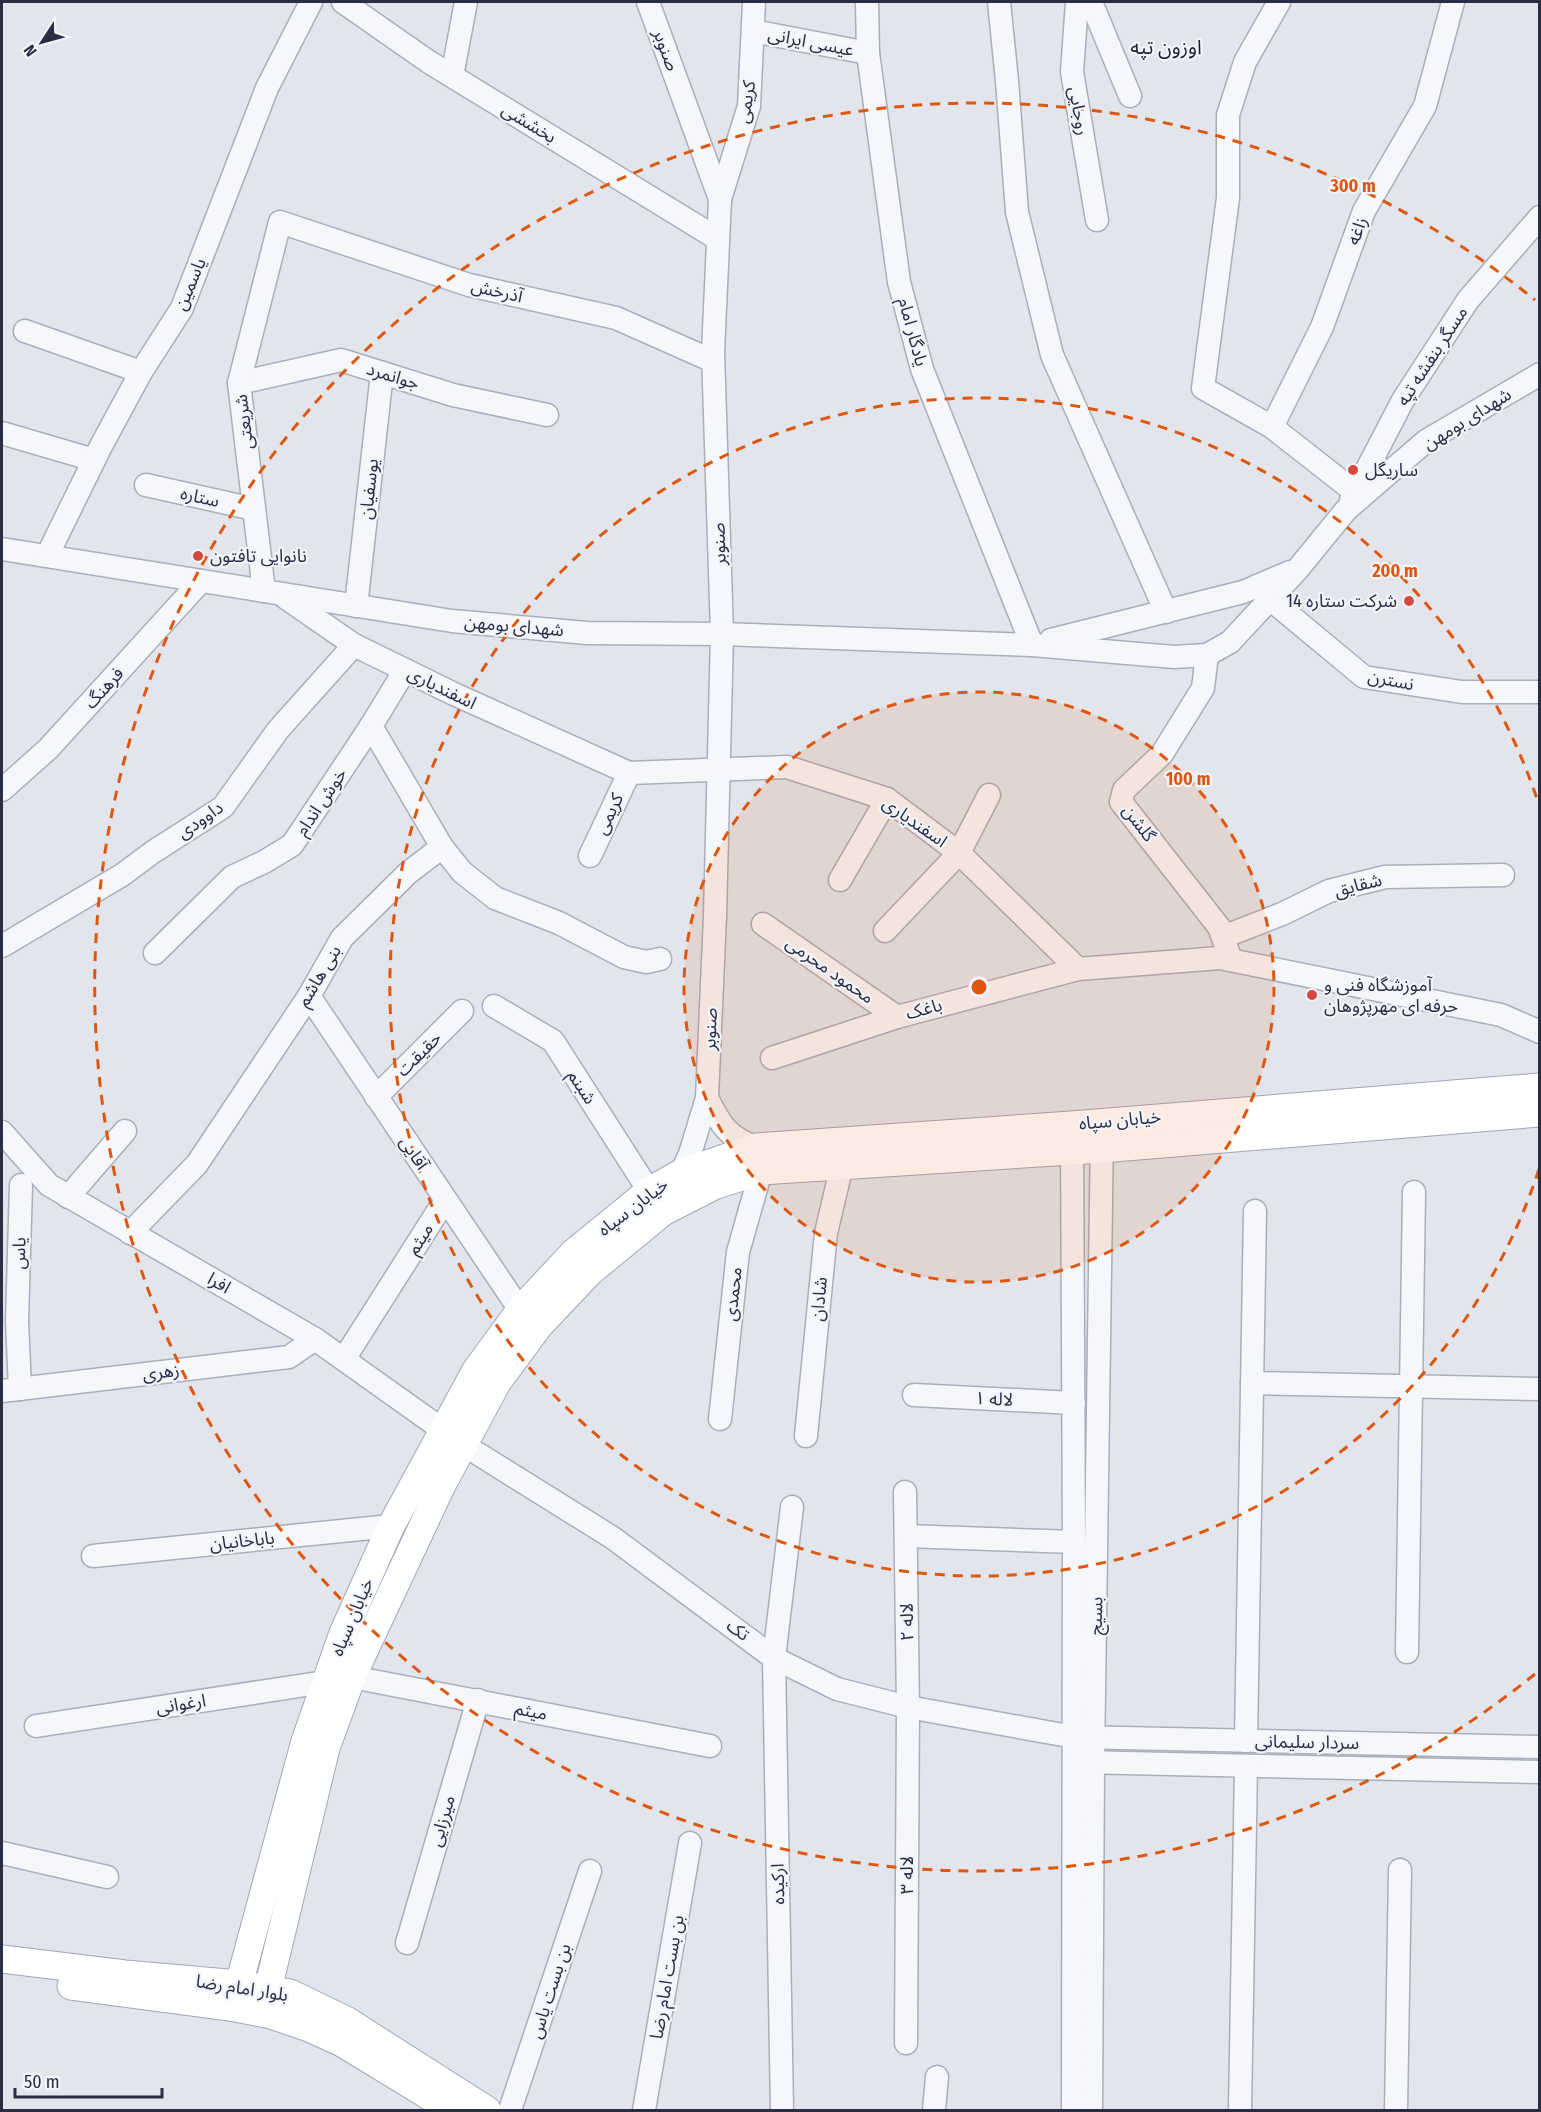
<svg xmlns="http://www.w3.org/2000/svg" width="1541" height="2112" viewBox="0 0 1541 2112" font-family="'Fira Sans Condensed','Noto Sans Arabic',sans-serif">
	<rect width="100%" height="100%" fill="#e3e5ec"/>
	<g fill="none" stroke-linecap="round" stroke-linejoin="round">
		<defs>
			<g id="minor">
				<path d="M343,2L429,62L718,239"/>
				<path d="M648,2L720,199L713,352L722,634L715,916L707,1098L690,1154L681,1173"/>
				<path d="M867,2L868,53L899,282L922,369L1032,645"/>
				<path d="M999,2L1007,81L1017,212L1052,355L1166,612"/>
				<path d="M1077,2L1072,72L1097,220"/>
				<path d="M1091,2L1130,96"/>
				<path d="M1279,2L1245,62L1228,115V198L1203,388L1272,427L1355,492"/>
				<path d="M753,31L868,53"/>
				<path d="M452,76L466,2"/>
				<path d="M720,199L749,106L754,2"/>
				<path d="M25,331L141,372"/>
				<path d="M239,383L341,360L453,395L547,415"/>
				<path d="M1272,427L1322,327L1364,211L1425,106L1453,2"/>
				<path d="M2,433L94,460"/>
				<path d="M146,485L254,509"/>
				<path d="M1351,500L1403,400L1468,300L1540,217"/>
				<path d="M2,549L452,621L587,633L722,634L1032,645L1174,657L1207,655L1230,642L1297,570L1346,510L1426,441L1540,374"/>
				<path d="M47,556L101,446L141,372L182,308L267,88L311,2"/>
				<path d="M264,591L239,383L280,222L469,285L616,318L713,361"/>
				<path d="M286,598L354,645L454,694L629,773L787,767L887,799L959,853L1078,969L1220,958L1501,1015L1540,1032"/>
				<path d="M1270,599L1364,677L1462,692H1540"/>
				<path d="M356,606L382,373"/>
				<path d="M1051,640L1243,592L1290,572"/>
				<path d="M1207,655L1203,688L1162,754L1124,790L1121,802L1219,927L1231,960"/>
				<path d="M2,790L48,749L201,581"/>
				<path d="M442,847L462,872L495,898L559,923L624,957L646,962L660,959"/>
				<path d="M590,856L629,773"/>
				<path d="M840,880L887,799"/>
				<path d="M763,924L897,1017"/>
				<path d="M885,931L959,853L989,795"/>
				<path d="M1223,937L1282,914L1329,891L1385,877L1503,875"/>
				<path d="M2,946L122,875L153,852L223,807L278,730L354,645"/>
				<path d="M155,953L232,877L264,862L292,845L371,726L405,670"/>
				<path d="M309,996L520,1310"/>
				<path d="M494,1006L553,1041L649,1191"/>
				<path d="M772,1058L897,1017L1078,969"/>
				<path d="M376,1097L462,1011"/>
				<path d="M707,1098C720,1124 728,1138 756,1147"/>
				<path d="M2,1132L49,1185L315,1339L464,1445L613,1538L774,1658L837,1689L908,1707L1074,1737L1540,1747"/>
				<path d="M1072,1135L1074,1542L1073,2110"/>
				<path d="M68,1197L125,1131"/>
				<path d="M130,1233L197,1164L309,996L342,938L408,873L442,847L371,726"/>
				<path d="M344,1359L438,1211"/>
				<path d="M1252,1383L1540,1389"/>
				<path d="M20,1389L17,1321L21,1185"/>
				<path d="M2,1391L289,1357L315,1339"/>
				<path d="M914,1395L1074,1403"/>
				<path d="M720,1419L738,1252L761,1171"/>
				<path d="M806,1436L826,1233L842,1165"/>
				<path d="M905,1492L908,1707L906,2043"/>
				<path d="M906,1536L1074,1542"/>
				<path d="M93,1556L391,1526"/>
				<path d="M1407,1652L1414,1192"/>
				<path d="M352,1677L710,1746"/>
				<path d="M36,1726L325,1682"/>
				<path d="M1246,1741L1255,1211"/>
				<path d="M1079,1762L1540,1772"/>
				<path d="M2,1853L107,1877"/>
				<path d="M407,1943L478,1700"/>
				<path d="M510,2110L590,1871"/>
				<path d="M644,2110L690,1843"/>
				<path d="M782,2110L774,1658L792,1507"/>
				<path d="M934,2110L937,2077"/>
				<path d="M1091,2110L1093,1762L1102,1131"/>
				<path d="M1240,2110L1246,1766"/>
				<path d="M1396,2110L1400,1870"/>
			</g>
			<g id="major">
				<path d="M2,1959L125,1974L239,1984L290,1993L346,2020L487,2110"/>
				<path d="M239,1984L305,1741L343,1633L391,1526L476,1370L520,1310L573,1253L649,1191L681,1173L756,1147L1071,1125L1540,1087"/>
				<path d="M71,1986L230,2007L271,2015L309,2028L342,2043L452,2110"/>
				<path d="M268,1989L326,1748L352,1677L441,1487L497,1383L539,1326L590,1272L663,1212L716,1185L761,1171L1102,1149L1540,1113"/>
			</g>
		</defs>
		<use href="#minor" stroke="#abaeba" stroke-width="25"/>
		<use href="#major" stroke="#a1a6b8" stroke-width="29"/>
		<use href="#minor" stroke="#f6f7fa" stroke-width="22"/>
		<use href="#major" stroke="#fff" stroke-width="27"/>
	</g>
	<circle cx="979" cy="987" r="295" fill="#de570f" fill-opacity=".12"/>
	<g fill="none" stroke="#de570f" stroke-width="3" stroke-dasharray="10 8">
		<circle cx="979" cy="987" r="295"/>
		<path d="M1539 1169A589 589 0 1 1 1539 805"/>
		<path d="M1535 1674A884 884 0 1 1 1535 300"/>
	</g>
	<g fill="#d64842" stroke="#f3f4f9" stroke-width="2">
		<circle cx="1353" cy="470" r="6"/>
		<circle cx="198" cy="556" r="6"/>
		<circle cx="1409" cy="601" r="6"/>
		<circle cx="1312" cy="995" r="6"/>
	</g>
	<g text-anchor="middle" stroke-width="4.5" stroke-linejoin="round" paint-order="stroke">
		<g font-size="18" fill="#292e45" stroke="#f3f4f9">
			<text transform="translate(811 42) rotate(11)" y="6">عیسی ایرانی</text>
			<text transform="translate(666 50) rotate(70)" y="6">صنوبر</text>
			<text transform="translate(746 102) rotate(-81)" y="6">کریمی</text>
			<text transform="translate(1079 111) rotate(80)" y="6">روجایی</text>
			<text transform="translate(529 123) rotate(31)" y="6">بخششی</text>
			<text transform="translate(1357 231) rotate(-70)" y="6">زاغه</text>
			<text transform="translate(190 284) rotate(-67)" y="6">یاسمین</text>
			<text transform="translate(497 291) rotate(13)" y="6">آذرخش</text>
			<text transform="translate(913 332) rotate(75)" y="6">یادگار امام</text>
			<text transform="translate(1432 356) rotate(-57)" y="6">مسگر بنفشه تپه</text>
			<text transform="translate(393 376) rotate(17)" y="6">جوانمرد</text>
			<text transform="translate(1467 419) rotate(-32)" y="6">شهدای بومهن</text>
			<text transform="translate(244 422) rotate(-97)" y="6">شریعتی</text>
			<text transform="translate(369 489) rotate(-84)" y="6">یوسفیان</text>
			<text transform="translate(200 497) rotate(13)" y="6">ستاره</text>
			<text transform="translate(719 544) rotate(-92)" y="6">صنوبر</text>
			<text transform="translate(514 626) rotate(5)" y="6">شهدای بومهن</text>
			<text transform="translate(1391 680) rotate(11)" y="6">نسترن</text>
			<text transform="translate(104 688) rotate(-48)" y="6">فرهنگ</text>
			<text transform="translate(442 688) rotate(26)" y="6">اسفندیاری</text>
			<text transform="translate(321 802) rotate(-56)" y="6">خوش اندام</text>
			<text transform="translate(609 814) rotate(-65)" y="6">کریمی</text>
			<text transform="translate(200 820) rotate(-35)" y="6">داوودی</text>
			<text transform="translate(915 822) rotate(35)" y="6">اسفندیاری</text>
			<text transform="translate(1139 823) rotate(53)" y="6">گلشن</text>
			<text transform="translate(1358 885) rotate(-14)" y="6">شقایق</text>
			<text transform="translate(830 970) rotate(35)" y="6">محمود محرمی</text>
			<text transform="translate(319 976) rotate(-59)" y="6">بنی هاشم</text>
			<text transform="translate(924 1009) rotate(-15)" y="6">باغک</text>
			<text transform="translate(710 1029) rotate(-88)" y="6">صنوبر</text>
			<text transform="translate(419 1054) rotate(-45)" y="6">حقیقت</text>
			<text transform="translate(582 1087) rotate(57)" y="6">شبنم</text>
			<text transform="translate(1120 1120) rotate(-5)" y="6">خیابان سپاه</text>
			<text transform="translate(414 1153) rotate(56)" y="6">آقایی</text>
			<text transform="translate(633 1207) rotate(-37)" y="6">خیابان سپاه</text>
			<text transform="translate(420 1239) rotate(-58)" y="6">میثم</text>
			<text transform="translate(19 1253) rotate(-88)" y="6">یاس</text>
			<text transform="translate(219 1283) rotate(30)" y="6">افرا</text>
			<text transform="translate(733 1294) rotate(-84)" y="6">محمدی</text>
			<text transform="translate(819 1299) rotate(-85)" y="6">شادان</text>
			<text transform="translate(161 1372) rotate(-7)" y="6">زهری</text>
			<text transform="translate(994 1399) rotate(3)" y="6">لاله ۱</text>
			<text transform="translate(242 1541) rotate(-6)" y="6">باباخانیان</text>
			<text transform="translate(1096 1616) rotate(-89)" y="6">بسیج</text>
			<text transform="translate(352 1617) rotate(-67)" y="6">خیابان سپاه</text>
			<text transform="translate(907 1622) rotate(-91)" y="6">لاله ۲</text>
			<text transform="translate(738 1630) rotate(36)" y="6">تک</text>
			<text transform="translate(181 1704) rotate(-9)" y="6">ارغوانی</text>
			<text transform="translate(531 1711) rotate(11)" y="6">میثم</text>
			<text transform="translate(1307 1742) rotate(1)" y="6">سردار سلیمانی</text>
			<text transform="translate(442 1821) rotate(-74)" y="6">میرزایی</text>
			<text transform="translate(907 1875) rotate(-90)" y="6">لاله ۳</text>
			<text transform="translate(778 1884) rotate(-91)" y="6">ارکیده</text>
			<text transform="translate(667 1977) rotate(-80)" y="6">بن بست امام رضا</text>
			<text transform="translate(242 1988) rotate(9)" y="6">بلوار امام رضا</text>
			<text transform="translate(550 1991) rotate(-72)" y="6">بن بست یاس</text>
		</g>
		<g font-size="18" fill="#292e45" stroke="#f3f4f9" text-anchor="start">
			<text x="1365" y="476">ساریگل</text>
			<text x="210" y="562">نانوایی تافتون</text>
			<text x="1397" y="607" text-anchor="end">شرکت ستاره 14</text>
			<text x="1324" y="991">آموزشگاه فنی و<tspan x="1324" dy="21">حرفه ای مهرپژوهان</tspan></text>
		</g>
		<g font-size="20" fill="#1b1f36" stroke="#f3f4f9">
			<text x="1166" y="54">اوزون تپه</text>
		</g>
	</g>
	<circle cx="979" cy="987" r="9" fill="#de570f" stroke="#f3f4f9" stroke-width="3"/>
	<g font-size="18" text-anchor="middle" font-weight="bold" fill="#de570f" stroke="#f3f4f9" stroke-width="4.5" stroke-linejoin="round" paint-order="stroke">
		<text x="1353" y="192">300 m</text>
		<text x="1395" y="577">200 m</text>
		<text x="1188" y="785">100 m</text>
	</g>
	<rect width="1541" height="2112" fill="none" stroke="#292e45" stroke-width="6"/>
	<g transform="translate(42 42) rotate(234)" stroke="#f3f4f9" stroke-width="4.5" paint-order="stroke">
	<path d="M0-4.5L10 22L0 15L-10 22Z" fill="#292e45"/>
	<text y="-9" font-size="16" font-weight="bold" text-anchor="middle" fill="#292e45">N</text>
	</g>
	<path d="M15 2088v9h147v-9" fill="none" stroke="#292e45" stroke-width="3"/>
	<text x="24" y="2088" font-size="18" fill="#292e45" stroke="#f3f4f9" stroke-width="4.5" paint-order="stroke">50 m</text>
</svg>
